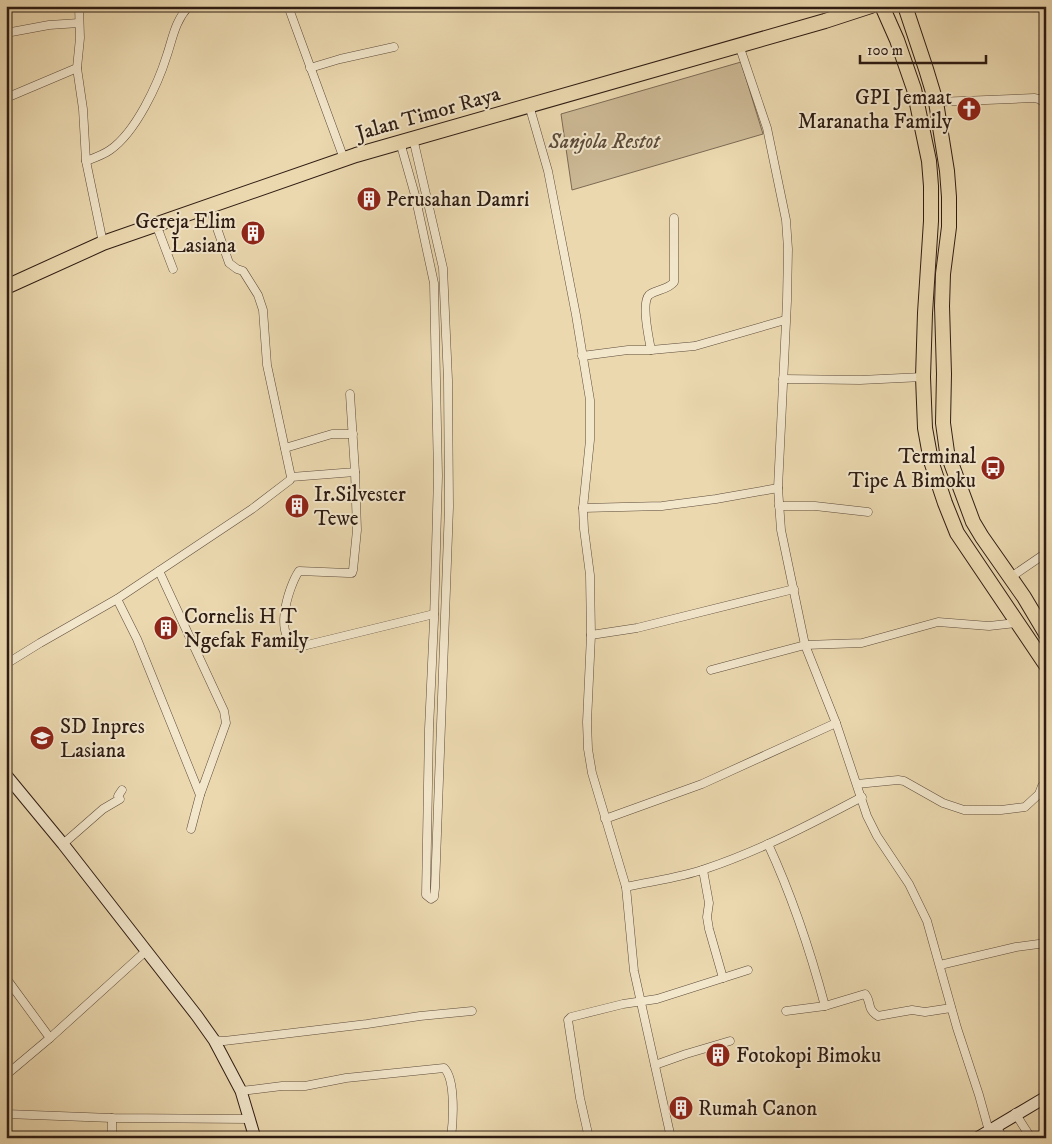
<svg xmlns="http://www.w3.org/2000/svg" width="1052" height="1144" viewBox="0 0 1052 1144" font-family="'IM FELL DW Pica',serif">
	<rect width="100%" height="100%" fill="#ebd8af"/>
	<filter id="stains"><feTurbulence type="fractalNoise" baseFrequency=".004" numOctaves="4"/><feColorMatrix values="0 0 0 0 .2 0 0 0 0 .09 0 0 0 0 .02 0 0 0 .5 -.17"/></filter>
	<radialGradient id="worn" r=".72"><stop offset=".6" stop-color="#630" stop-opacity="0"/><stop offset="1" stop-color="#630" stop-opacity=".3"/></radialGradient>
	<path fill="#cbb894" stroke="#7c6a54" d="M741,62L763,134L572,190L561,114Z"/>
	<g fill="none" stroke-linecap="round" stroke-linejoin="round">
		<defs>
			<g id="street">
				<path d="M79,6L80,38L77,68L83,109L86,161L103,243"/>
				<path d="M288,6L344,159"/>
				<path d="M6,33L49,25L79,23"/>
				<path d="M739,45L767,128L786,220L788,249L787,301L778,488L781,530L805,645L836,723L867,816L877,836L909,884L927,921L957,1028L979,1095L989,1131"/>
				<path d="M310,68L340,59L394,47"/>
				<path d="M6,98L77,68"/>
				<path d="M936,102L1034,98L1039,99L1046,104"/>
				<path d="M529,105L548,171L576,315L590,400V440L583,508L584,529L590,575L591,635L587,722L588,749L592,773L626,887L634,971L671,1138"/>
				<path d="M400,142L415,195L434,283L438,476L434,620L429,729L426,895L431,899L434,897L435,888L449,507L448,380L443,268L413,138"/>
				<path d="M86,161C94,158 103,155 110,150C136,132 158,84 167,55C173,37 175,21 189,6"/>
				<path d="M156,224L173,269"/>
				<path d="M651,350C649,339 641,303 649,295C657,289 668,290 674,282V218"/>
				<path d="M582,356L628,350H651L695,346L785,320"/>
				<path d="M783,379L860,380L923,377"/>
				<path d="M285,448L332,434H353"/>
				<path d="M355,472L357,530L353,570L352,573H348L299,571C288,587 270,645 303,646L434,614"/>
				<path d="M291,477L355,472L350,394"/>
				<path d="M779,506H815L868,512"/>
				<path d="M583,508L662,506L716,499L778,488"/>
				<path d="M1011,577L1046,553"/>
				<path d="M117,599L137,639L200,795L226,723L224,711L159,571"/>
				<path d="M591,635L637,628L794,589"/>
				<path d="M6,664L40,643L117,599L252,509L290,480L291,477L267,365L263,310L258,295L243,271L237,269L229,263L209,205"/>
				<path d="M711,670L805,645L862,643L938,622L989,626L1016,623"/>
				<path d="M857,784L898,780L904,781L943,803L964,810H1001L1025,807L1039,794L1042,786L1046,783"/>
				<path d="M605,819L702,784L836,723"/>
				<path d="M191,829L200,795"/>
				<path d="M63,844L103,809L120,799L118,796L122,790"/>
				<path d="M768,844C792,896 810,950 825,1006"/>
				<path d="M703,870L709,903L707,917L709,929L723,978"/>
				<path d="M626,887C652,881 679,878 705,869C759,851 811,824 862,797"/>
				<path d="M940,965L1016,947L1046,943"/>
				<path d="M6,978L50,1038"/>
				<path d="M786,1011L825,1006L865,994C872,1002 866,1009 878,1016L912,1010L925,1012L951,1008"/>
				<path d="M214,1040L224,1041L367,1024L420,1016L472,1011"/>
				<path d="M655,1065L686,1054L730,1041"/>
				<path d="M6,1075L50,1038L146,951"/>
				<path d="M241,1091L282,1086H305L346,1078L444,1068C456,1079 453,1123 451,1138"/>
				<path d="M1015,1113L1031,1138"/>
				<path d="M6,1114L112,1118L250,1119"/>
				<path d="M112,1118V1138"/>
				<path d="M996,1126L1003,1138"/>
				<path d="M6,1132L7,1138"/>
				<path d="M589,1138L580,1098L568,1020L571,1017L623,1004L657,999L748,970"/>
			</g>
			<g id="secondary">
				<path d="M6,775L63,844L197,1016L214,1040L241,1091L255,1138"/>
				<path d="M977,1138L1046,1097"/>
			</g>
			<g id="highway">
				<path d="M882,6L897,40L914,89L929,161L931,186V221L925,313L923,377L925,428L931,461L945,503L957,533L1046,665"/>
				<path d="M905,6L926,69L936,102L947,171L949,197V227L943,274L942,306L944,374L943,423L947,452L973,522L982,537L1024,597L1046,634"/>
				<path d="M6,287L103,243L356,155L825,21L871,6"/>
			</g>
		</defs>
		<use href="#street" stroke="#5d4b3a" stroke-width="9"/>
		<use href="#secondary" stroke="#2e1c13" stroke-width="13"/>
		<use href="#highway" stroke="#2e1c13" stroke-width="16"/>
		<use href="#street" stroke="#f2e6cb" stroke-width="8"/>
		<use href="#secondary" stroke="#f2e6cb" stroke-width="11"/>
		<use href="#highway" stroke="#ebd8af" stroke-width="14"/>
	</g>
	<defs>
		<symbol id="church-disc" viewBox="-11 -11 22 22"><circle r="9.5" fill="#8f2418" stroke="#f2e6cb"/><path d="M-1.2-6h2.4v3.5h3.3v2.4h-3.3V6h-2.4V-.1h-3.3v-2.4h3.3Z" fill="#fff"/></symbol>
		<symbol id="building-disc" viewBox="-11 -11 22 22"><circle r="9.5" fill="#8f2418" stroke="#f2e6cb"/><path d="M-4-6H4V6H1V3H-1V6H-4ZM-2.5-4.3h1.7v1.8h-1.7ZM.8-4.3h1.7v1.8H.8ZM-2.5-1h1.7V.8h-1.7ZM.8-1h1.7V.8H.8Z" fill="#fff"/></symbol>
		<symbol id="bus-disc" viewBox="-11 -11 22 22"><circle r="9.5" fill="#8f2418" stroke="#f2e6cb"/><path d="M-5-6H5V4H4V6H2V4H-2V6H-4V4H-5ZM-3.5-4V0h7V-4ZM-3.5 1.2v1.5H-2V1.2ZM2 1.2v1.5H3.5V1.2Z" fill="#fff"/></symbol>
		<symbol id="school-disc" viewBox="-11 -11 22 22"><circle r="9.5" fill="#8f2418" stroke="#f2e6cb"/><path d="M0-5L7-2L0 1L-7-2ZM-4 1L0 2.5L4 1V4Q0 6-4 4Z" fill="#fff"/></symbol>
	</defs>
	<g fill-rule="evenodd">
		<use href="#church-disc" x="955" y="95" width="28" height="28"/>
		<use href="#building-disc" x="355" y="185" width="28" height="28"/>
		<use href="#building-disc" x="239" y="219" width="28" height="28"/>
		<use href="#bus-disc" x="979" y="454" width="28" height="28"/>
		<use href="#building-disc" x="283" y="492" width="28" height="28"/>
		<use href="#building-disc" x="152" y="614" width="28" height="28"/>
		<use href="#school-disc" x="28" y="724" width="28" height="28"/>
		<use href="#building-disc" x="704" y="1041" width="28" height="28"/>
		<use href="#building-disc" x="667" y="1094" width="28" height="28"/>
	</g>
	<g text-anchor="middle" stroke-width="4" stroke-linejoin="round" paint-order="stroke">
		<g font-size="21" fill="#2e1c13" stroke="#f2e6cb" text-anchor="start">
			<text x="952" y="104" text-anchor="end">GPI Jemaat<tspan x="952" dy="24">Maranatha Family</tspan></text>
			<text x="386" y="206">Perusahan Damri</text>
			<text x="236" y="228" text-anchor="end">Gereja Elim<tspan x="236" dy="24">Lasiana</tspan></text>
			<text x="976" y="463" text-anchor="end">Terminal<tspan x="976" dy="24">Tipe A Bimoku</tspan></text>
			<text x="314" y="501">Ir.Silvester<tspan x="314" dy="24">Tewe</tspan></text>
			<text x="184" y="623">Cornelis H T<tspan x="184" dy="24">Ngefak Family</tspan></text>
			<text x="60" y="733">SD Inpres<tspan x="60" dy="24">Lasiana</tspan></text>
			<text x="736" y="1062">Fotokopi Bimoku</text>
			<text x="698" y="1115">Rumah Canon</text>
		</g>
		<g font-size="21" fill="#2e1c13" stroke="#f2e6cb">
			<text transform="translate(428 113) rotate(-16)" y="7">Jalan Timor Raya</text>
		</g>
		<g font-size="21" font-style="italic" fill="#5d4b3a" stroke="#f2e6cb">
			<text x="604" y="148">Sanjola Restot</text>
		</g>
	</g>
	<rect width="1052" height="1144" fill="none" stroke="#ebd8af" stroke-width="25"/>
	<rect x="8" y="8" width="1037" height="1129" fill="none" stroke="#2e1c13" stroke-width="2.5"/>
	<rect x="12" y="12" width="1027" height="1119" fill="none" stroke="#2e1c13"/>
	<path d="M860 55v8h126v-8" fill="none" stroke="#2e1c13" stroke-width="2.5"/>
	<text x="867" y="55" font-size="15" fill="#2e1c13" stroke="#f2e6cb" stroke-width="4" paint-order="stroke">100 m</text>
	<rect width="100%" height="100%" filter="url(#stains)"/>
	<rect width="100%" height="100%" fill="url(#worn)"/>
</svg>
